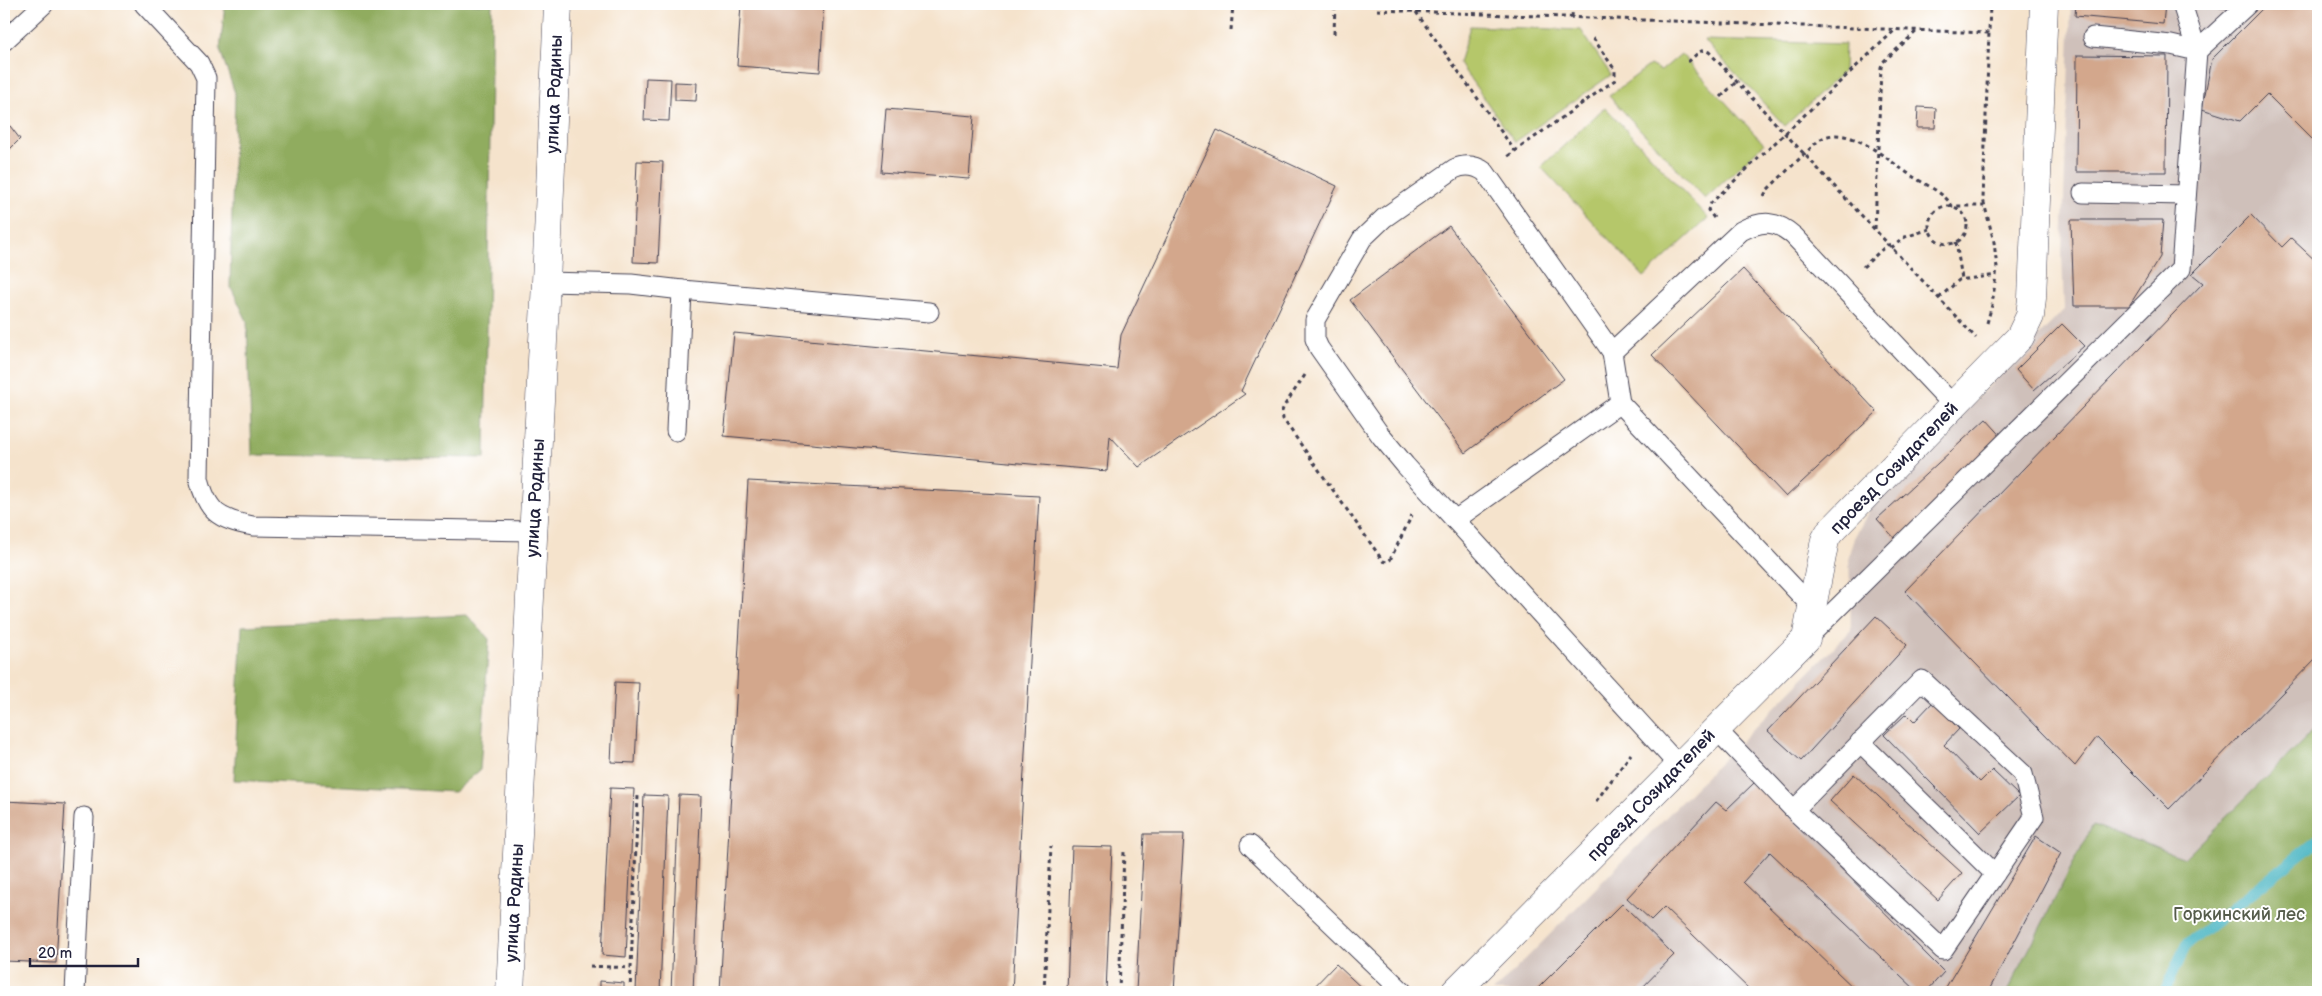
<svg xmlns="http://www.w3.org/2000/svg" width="2322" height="996" viewBox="0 0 2322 996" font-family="'Balsamiq Sans',sans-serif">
	<rect width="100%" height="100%" fill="#fff"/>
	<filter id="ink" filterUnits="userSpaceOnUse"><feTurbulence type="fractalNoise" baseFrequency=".02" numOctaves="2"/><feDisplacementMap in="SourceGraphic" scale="10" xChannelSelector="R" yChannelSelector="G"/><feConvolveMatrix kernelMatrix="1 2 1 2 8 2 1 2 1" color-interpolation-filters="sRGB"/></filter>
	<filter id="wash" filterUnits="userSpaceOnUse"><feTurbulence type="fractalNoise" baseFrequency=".0096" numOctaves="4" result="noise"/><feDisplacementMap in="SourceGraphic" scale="20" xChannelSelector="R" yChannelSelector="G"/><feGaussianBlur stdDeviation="1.12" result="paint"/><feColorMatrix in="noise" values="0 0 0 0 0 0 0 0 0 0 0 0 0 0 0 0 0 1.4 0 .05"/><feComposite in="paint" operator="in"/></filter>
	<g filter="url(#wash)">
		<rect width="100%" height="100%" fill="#f5e3cc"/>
		<path fill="#cfc0ba" d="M2071,4H2318V726L2185,858L2093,825L2007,992H1493L1851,630L1849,554L1854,538L1872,506L2064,310L2062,253Z"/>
		<g fill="#b5c76a" stroke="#6c7452">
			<path d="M1470,26L1581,30L1611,75L1515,142L1459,63Z"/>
			<path d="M1704,40L1845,44L1844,71L1785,126Z"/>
			<path d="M1681,54L1764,144L1705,199L1609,96L1650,65L1661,71Z"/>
			<path d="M1605,107L1708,218L1644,277L1541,167Z"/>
		</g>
		<g fill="#90ac5e" stroke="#59674c">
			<path d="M225,4H492L485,458L252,455L247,321L230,285L235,93L220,50Z"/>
			<path d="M467,615L489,639L480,770L454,792L234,780L242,626Z"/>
			<path d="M2318,726V992H2007L2093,825L2185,858Z"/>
		</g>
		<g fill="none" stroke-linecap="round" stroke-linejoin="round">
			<path stroke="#45b3c1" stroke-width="11" d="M2164,992L2186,945L2318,840"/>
		</g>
		<g id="blocks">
			<g fill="#d3a78c">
				<path d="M741,4H824L820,72L737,66Z"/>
				<path d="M2076,4H2165L2163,24L2075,16Z"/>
				<path d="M2196,4H2233L2232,9L2196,5Z"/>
				<path d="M2267,4H2318V145L2267,94L2240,121L2202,109L2212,59Z"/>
				<path d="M2077,55L2167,56L2166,172H2076Z"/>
				<path d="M646,78L671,79L669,121L644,120Z"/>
				<path d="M675,82L697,83L696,101L675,100Z"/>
				<path d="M1918,107L1936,108L1935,128H1917Z"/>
				<path d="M886,109L974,116L969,179L881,172Z"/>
				<path d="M4,126H10L20,139L4,155Z"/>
				<path d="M1217,130L1337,186L1241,391L1245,394L1139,467L1110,436L1107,471L724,436L734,333L1117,369L1121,335Z"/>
				<path d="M637,161L663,162L658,263L633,262Z"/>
				<path d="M2251,215L2282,247L2291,238L2318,263V656L2169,809L2097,737L2075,766L1905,591L2203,283L2192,274Z"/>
				<path d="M2071,220H2163L2160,257L2129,306H2074Z"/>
				<path d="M1449,226L1564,379L1465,453L1350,300Z"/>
				<path d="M1743,269L1877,412L1786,497L1652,355Z"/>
				<path d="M2062,324L2084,346L2034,390L2016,370Z"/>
				<path d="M1986,419L2006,441L1898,542L1877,519Z"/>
				<path d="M748,481L1039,496L1012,992H720Z"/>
				<path d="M1876,616L1907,645L1801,761L1768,731Z"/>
				<path d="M615,682L639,683L635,763L611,762Z"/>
				<path d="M1933,702L1959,729L1944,745L1980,782L1992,770L2019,796L1980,833L1884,735L1906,714L1914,722Z"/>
				<path d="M1854,774L1962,873L1938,900L1830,801Z"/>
				<path d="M1755,782L1944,972L1926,992H1918L1770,852L1743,882L1858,992H1752L1664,907L1651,920L1627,898L1716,802L1726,810Z"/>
				<path d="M610,788L634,789L626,957L602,955Z"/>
				<path d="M644,795L668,796L660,992H636Z"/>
				<path d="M679,795L701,796L693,992H671Z"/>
				<path d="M4,801L65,804L56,963L4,961Z"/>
				<path d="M1144,834H1184L1174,992H1136Z"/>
				<path d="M2036,836L2061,853L1988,992H1943Z"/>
				<path d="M1072,846L1112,847L1106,992H1067Z"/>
				<path d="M1622,904L1674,955L1638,992H1534Z"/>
				<path d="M1336,964L1366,992H1309Z"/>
				<path d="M600,981L624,983V992H600Z"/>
			</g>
		</g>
	</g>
	<g filter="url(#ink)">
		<use href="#blocks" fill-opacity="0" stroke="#423f51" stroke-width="1"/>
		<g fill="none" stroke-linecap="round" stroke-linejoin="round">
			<defs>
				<g id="service">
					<path d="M144,4L199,63L206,78L199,478C207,512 219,520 253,526L533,531"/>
					<path d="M2093,37L2171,45L2197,51L2248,4"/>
					<path d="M4,41L44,4"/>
					<path d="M2083,193L2186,195"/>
					<path d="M546,282L631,284L682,290L676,431"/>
					<path d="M682,290L929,312"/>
					<path d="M1612,352L1620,403L1812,607"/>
					<path d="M1455,520L1620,403"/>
					<path d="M1806,639L2181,269L2197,51L2182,4"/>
					<path d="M1716,729L1794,810L1943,950L2034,817L2023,774L1922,680L1794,810"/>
					<path d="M1860,742L1995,874"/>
					<path d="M1680,767L1405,465L1381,436L1319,348L1315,339V320L1362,239L1384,218L1454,169C1465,164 1475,165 1485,172L1612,352L1741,231C1762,220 1776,220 1794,236L1954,406"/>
					<path d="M1250,845L1403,992"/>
					<path d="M75,992L84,817"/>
				</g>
				<path id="minor" d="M1455,992L1806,639L1825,540L1829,533L2020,337L2030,316L2032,298L2044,4"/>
				<path id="tertiary" d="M510,992L546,282L558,4"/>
			</defs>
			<use href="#service" stroke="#423f51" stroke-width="21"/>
			<use href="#minor" stroke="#423f51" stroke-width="29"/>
			<use href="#tertiary" stroke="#423f51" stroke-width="29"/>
			<g stroke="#423f51" stroke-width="3" stroke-dasharray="4 4" stroke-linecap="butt">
				<path d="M1377,10L1989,33"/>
				<path d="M1416,12L1515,151"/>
				<path d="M1572,17L1573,4"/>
				<path d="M1231,30L1233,4"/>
				<path d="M1334,34L1335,4"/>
				<path d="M1688,62L1699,52L1704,50L1709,52L1976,338"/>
				<path d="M1721,97L1736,82"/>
				<path d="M1508,156L1615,80V70L1591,35"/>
				<path d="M1764,196L1767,190L1819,140C1848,121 1889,162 1912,176C1924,184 1945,193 1952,206H1984"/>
				<circle cx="1948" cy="225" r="19"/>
				<path d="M1714,218L1708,210L1711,203L1895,30"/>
				<path d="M1875,229L1881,67L1883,62L1918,30"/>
				<path d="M1956,242L1962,279"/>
				<path d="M1891,248L1905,237L1930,229"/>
				<path d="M1863,267L1888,244"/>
				<path d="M1939,298L1959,280L1997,275"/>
				<path d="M1987,323L1992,305L1997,268L1994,242L1983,199L1990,4"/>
				<path d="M1305,375L1284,406L1282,411L1283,419L1383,561L1387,562L1390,560L1412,515"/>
				<path d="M1596,801L1631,754"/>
				<path d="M590,966L631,968"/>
				<path d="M630,992L638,796"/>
				<path d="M1044,992L1051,846"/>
				<path d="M1119,992L1124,852"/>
			</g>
			<use href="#service" stroke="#fff" stroke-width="19"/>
			<use href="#minor" stroke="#fff" stroke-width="28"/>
			<use href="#tertiary" stroke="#fff" stroke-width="28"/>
		</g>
	</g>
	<g text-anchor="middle" stroke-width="4" stroke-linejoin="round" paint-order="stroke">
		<g font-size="18" fill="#22223b" stroke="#fff">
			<text transform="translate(554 94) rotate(-88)" y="6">улица Родины</text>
			<text transform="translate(1894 468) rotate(-46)" y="6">проезд Созидателей</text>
			<text transform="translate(535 498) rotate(-87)" y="6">улица Родины</text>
			<text transform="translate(1651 795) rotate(-46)" y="6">проезд Созидателей</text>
			<text transform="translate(514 903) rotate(-87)" y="6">улица Родины</text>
		</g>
		<g font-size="18" fill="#555c4b" stroke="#fff">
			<text x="2239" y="920">Горкинский лес</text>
		</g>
	</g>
	<rect width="2322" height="996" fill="none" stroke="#fff" stroke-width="20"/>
	<path d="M30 958v8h108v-8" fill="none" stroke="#22223b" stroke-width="2.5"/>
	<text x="38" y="958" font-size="15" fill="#22223b" stroke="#ffffff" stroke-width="4" paint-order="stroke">20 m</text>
</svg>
